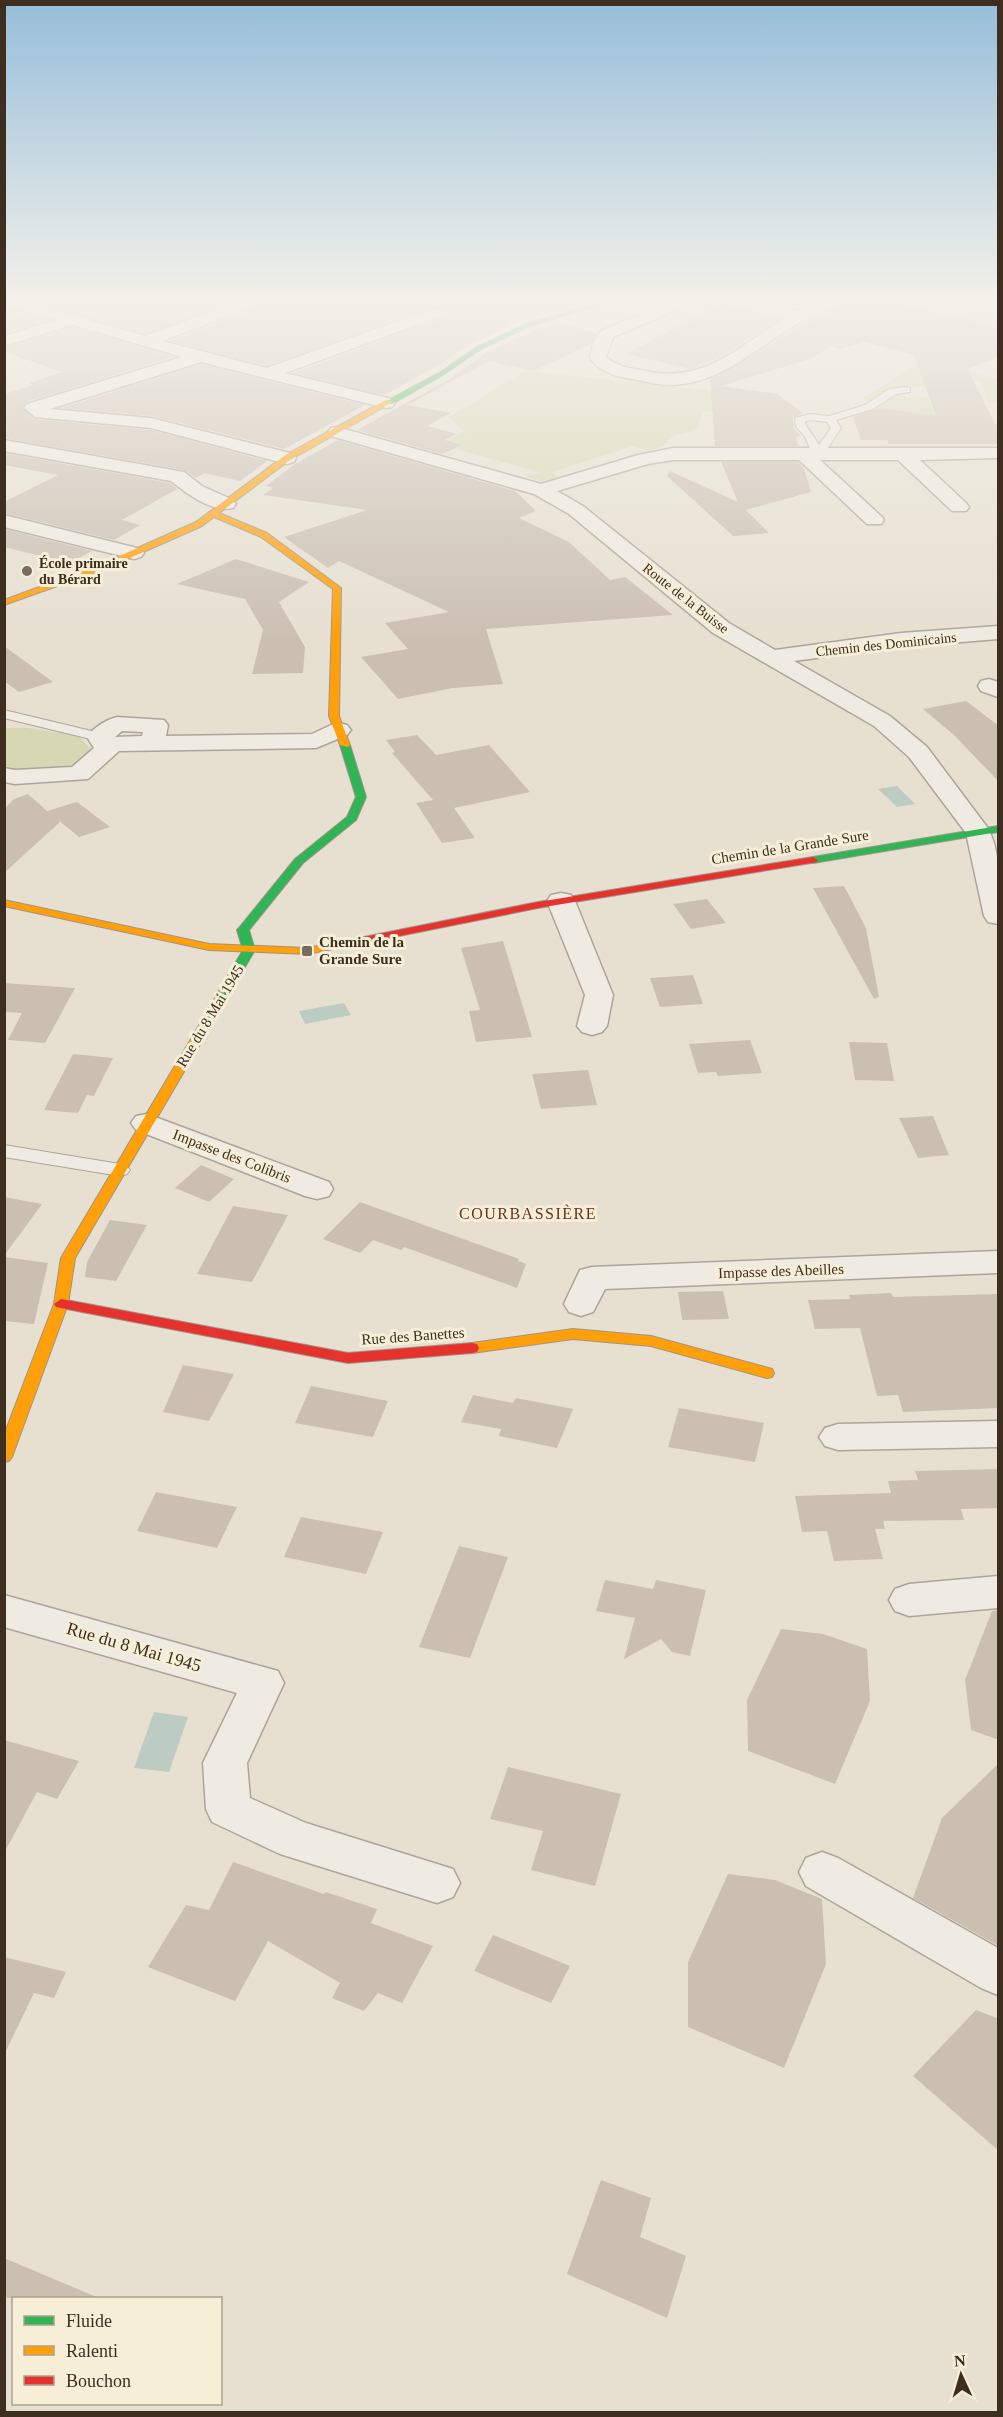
<svg xmlns="http://www.w3.org/2000/svg" width="1003" height="2417" viewBox="0 0 1003 2417" font-family="'Times New Roman',serif">
	<rect width="100%" height="100%" fill="#e7e0d1"/>
	<g fill="#d6d7b3">
		<path d="M924,360L998,379V402L990,403L981,382L973,380L930,386L889,388L871,401L862,399Z"/>
		<path d="M525,371L737,393L749,414L703,411L697,430L673,436L663,446L648,451L633,446L553,472L558,478L542,481L525,477L540,472L455,449L464,445L448,440L465,432L449,417Z"/>
		<path d="M897,393H904L906,397L927,398L935,416L875,409Z"/>
		<path d="M4,728H28L78,736L94,752L74,768L5,770Z"/>
	</g>
	<g fill="#bcccc2">
		<path d="M897,786L915,804L897,807L878,789Z"/>
		<path d="M344,1003L351,1015L305,1024L299,1011Z"/>
		<path d="M154,1712L188,1717L169,1772L134,1768Z"/>
	</g>
	<g fill="#cbbfb2">
		<path d="M40,302H231L145,334L38,303Z"/>
		<path d="M263,302H582L521,320L472,343L434,368L384,395L293,373L442,318L445,314L443,309L428,308L267,366L169,341L259,307Z"/>
		<path d="M723,302L728,307L780,319L719,358L690,369L626,354Z"/>
		<path d="M847,302H889L980,322L999,320V357L968,369L995,424H999V444H889L887,440H861L853,417L879,408L936,416L914,355L864,342L840,349L830,346L810,359L721,386L777,394L803,413L793,418L794,429L801,436L796,438L798,446H715L710,379L741,363L805,322L843,307Z"/>
		<path d="M13,310L48,320L4,333V312Z"/>
		<path d="M558,323L597,333L591,344L533,371L489,361L408,405L451,413L427,426L457,434L445,440L463,445L442,454L357,430L448,380L486,353L535,330Z"/>
		<path d="M73,327L174,357L26,402L22,408L34,419L151,430L267,461L240,481L204,473L196,478L184,470L4,438V394L34,385L29,383L63,372L4,352V348Z"/>
		<path d="M201,364L365,405L284,449L152,416L62,408Z"/>
		<path d="M338,440L515,491L536,511L519,518L569,542L610,580L625,577L673,615L486,629L503,684L453,688L398,699L361,657L408,649L385,623L449,612L339,561L328,568L284,537L367,510L263,495L273,488L266,486L295,464Z"/>
		<path d="M4,453L170,483L177,489L122,520L140,525L114,540L4,513V502L58,475L4,465Z"/>
		<path d="M721,462H798L804,468L811,492L746,510L769,533L733,536L667,476L670,471L738,502Z"/>
		<path d="M4,529L92,551L69,563L4,547Z"/>
		<path d="M236,559L309,582L279,602L305,647L303,673L252,674L263,630L245,599L177,584Z"/>
		<path d="M4,646L53,682L19,692L4,681Z"/>
		<path d="M966,701L999,726V782L954,735L923,709Z"/>
		<path d="M417,735L436,755L489,745L530,792L454,808L475,838L442,843L416,803L433,800L392,753L395,752L386,740Z"/>
		<path d="M28,794L47,811L77,802L110,827L79,837L58,820L60,822L4,873V809L14,799Z"/>
		<path d="M844,886L866,928L879,997L874,999L813,888Z"/>
		<path d="M707,899L726,923L691,929L673,904Z"/>
		<path d="M503,941L532,1037L476,1042L469,1011L480,1010L461,948Z"/>
		<path d="M693,975L703,1004L660,1007L650,978Z"/>
		<path d="M4,983L75,988L45,1043L8,1040L22,1013L4,1012Z"/>
		<path d="M750,1040L762,1073L718,1076L716,1072L698,1073L689,1044Z"/>
		<path d="M849,1042L887,1043L894,1081L855,1080Z"/>
		<path d="M73,1054L113,1058L94,1096L87,1095L78,1113L44,1110Z"/>
		<path d="M588,1070L597,1105L541,1109L532,1074Z"/>
		<path d="M933,1116L949,1155L918,1158L899,1118Z"/>
		<path d="M201,1165L234,1179L209,1202L175,1188Z"/>
		<path d="M4,1197L42,1204L4,1256Z"/>
		<path d="M360,1202L519,1259L518,1261L526,1264L517,1288L404,1247L401,1250L373,1240L360,1253L323,1239Z"/>
		<path d="M233,1206L288,1215L252,1282L197,1274Z"/>
		<path d="M110,1220L147,1225L116,1281L85,1277L87,1262Z"/>
		<path d="M4,1257L48,1263L34,1324L4,1321Z"/>
		<path d="M723,1291L729,1319L682,1320L678,1292Z"/>
		<path d="M891,1293L893,1297L999,1294V1408L903,1412L898,1395L877,1396L860,1328L815,1329L808,1300L850,1299L849,1295Z"/>
		<path d="M183,1365L234,1374L209,1421L163,1412Z"/>
		<path d="M311,1386L388,1401L373,1437L295,1423Z"/>
		<path d="M473,1395L513,1403L516,1398L573,1409L557,1448L499,1436L501,1429L461,1422Z"/>
		<path d="M679,1408L764,1423L755,1462L668,1447Z"/>
		<path d="M999,1469V1508L961,1509L964,1520L883,1521L885,1529H875L883,1559L834,1561L827,1531L802,1532L795,1496L891,1493L888,1481L918,1480L915,1471Z"/>
		<path d="M156,1492L237,1507L217,1548L137,1531Z"/>
		<path d="M301,1517L383,1532L366,1574L284,1557Z"/>
		<path d="M459,1546L508,1557L470,1658L419,1647Z"/>
		<path d="M605,1580L653,1589L656,1580L706,1590L690,1656L672,1652L661,1639L624,1659L635,1618L596,1611Z"/>
		<path d="M999,1610V1740L971,1730L965,1680L992,1611Z"/>
		<path d="M781,1629L823,1634L867,1649L870,1701L835,1784L748,1751L747,1700Z"/>
		<path d="M4,1740L79,1761L57,1799L37,1792L4,1853Z"/>
		<path d="M999,1763V1946L913,1898L942,1818Z"/>
		<path d="M508,1767L621,1794L595,1886L531,1870L543,1831L490,1819Z"/>
		<path d="M233,1862L324,1894L326,1892L377,1909L371,1923L433,1946L402,2003L378,1993L364,2011L332,1998L340,1983L268,1941L235,2001L148,1967L186,1905L209,1910Z"/>
		<path d="M728,1874L775,1880L822,1899L826,1964L784,2068L688,2027V1962Z"/>
		<path d="M493,1935L570,1966L551,2003L474,1971Z"/>
		<path d="M4,1957L66,1972L54,1998L34,1993L4,2055Z"/>
		<path d="M976,2010L999,2019V2151L913,2076Z"/>
		<path d="M601,2180L651,2198L640,2237L686,2256L667,2318L567,2274Z"/>
		<path d="M4,2258L99,2298H4Z"/>
	</g>
	<g fill="none" stroke-linecap="round" stroke-linejoin="round">
		<defs>
			<g id="lane">
				<path d="M906,387L910,388V392L896,394L873,409L836,420L841,428L822,457H814L804,435L796,427L795,418L810,414L829,416L865,405L889,389ZM810,420L827,422L831,428L819,445C815,437 807,429 805,422Z"/>
				<path d="M4,710L104,734L106,737L99,741L4,718Z"/>
				<path d="M4,1145L120,1164L127,1166L130,1170L127,1174L120,1176L4,1157Z"/>
			</g>
			<g id="street">
				<path d="M4,302H27L145,336L238,302H261L258,305L162,341L267,368L429,310H441L443,313L441,316L285,373L392,399L395,403L392,407L386,408L201,362L50,409L151,418L294,454L296,458L294,462L287,464L151,428L35,417L24,408L27,404L182,357L73,325L4,346V336L56,320L5,305Z"/>
				<path d="M669,302H691L688,305L613,337L606,357C618,367 630,368 645,371C705,384 738,346 786,318L728,305L725,302H756L798,311L822,302H845L842,305C830,310 816,314 804,320C760,343 723,385 670,385C659,385 649,382 638,380C620,377 601,374 590,358L593,343L601,331Z"/>
				<path d="M337,427L541,484L638,455L673,448H998V458L920,460L966,503L969,507L966,511H952L898,460H820L881,516L884,520L881,524H867L799,460H673L648,464L557,491L583,506L729,623L775,650L901,633L998,626V639L901,647L794,661L890,716L927,747L987,827C1003,853 998,893 998,924L988,922L984,916L966,833L909,757L874,726L713,633L569,514L534,494L331,436L328,432L331,428Z"/>
				<path d="M4,440L184,472L202,486L233,500L236,504L233,508C212,513 186,493 171,481L4,451Z"/>
				<path d="M4,515L141,549L144,553L141,557L134,559L4,527Z"/>
				<path d="M989,679L998,682V697L981,691L978,686L981,681Z"/>
				<path d="M117,717L164,720L168,725L166,736L312,734L331,725L339,723L347,725L351,730L347,735L316,748L119,751L88,779L15,784L4,782V768L15,770L72,767L94,748L87,737C94,727 106,720 117,717ZM122,731L143,732L142,736L115,737Z"/>
				<path d="M561,893L571,895L575,901L613,995L607,1026L602,1032L592,1035L582,1032L577,1026L585,995L547,901L551,895Z"/>
				<path d="M147,1114L329,1182L333,1189L329,1196L317,1199L305,1196L136,1130L131,1123L136,1116Z"/>
				<path d="M998,1251V1273L605,1289L593,1312L581,1316L569,1312L564,1304L580,1270L592,1267Z"/>
				<path d="M998,1421V1447L838,1450L825,1446L819,1437L825,1428L838,1424Z"/>
				<path d="M998,1576V1608L909,1616L895,1611L889,1600L895,1589L909,1584Z"/>
				<path d="M4,1595L278,1671L284,1683L247,1763L250,1798L306,1823L453,1869L460,1883L453,1897L437,1903L280,1854L212,1822L206,1809L203,1763L237,1693L4,1627Z"/>
				<path d="M822,1852L838,1858L998,1948V1995L981,1988L806,1886L799,1872L806,1858Z"/>
			</g>
			<g id="fast">
				<path d="M601,302H611L530,326L481,349L443,375L392,404L385,402L439,373L477,347L526,324Z"/>
				<path d="M345,742L350,745L366,797L356,820L303,863L249,930L255,950L211,1025H203L201,1022L243,950L237,930L239,928L295,859L347,817L356,797L340,745Z"/>
				<path d="M998,826V832L813,863L808,860L813,857Z"/>
			</g>
			<g id="slow">
				<path d="M386,400L393,402L290,460L219,513L267,533L341,588L339,716L350,745L348,747L340,745L329,716L333,589L261,537L214,517L202,526L105,569L4,605V600L99,565L196,522L284,456Z"/>
				<path d="M4,900L209,944L307,948L364,937L370,940L364,943L307,954L209,950L4,906Z"/>
				<path d="M207,1018L213,1022L75,1258L68,1304L12,1457L9,1461L4,1462V1435L54,1304L61,1258L201,1022Z"/>
				<path d="M573,1329L651,1336L772,1369L774,1373L772,1377L767,1378L651,1346L573,1339L472,1353L467,1352L465,1348L467,1344L472,1343Z"/>
			</g>
			<g id="jam">
				<path d="M813,857L818,860L817,862L538,908L364,943L358,940L364,937L538,902Z"/>
				<path d="M61,1299L348,1353L472,1343L477,1344L479,1348L477,1352L472,1353L348,1363L56,1307L54,1304Z"/>
			</g>
		</defs>
		<use href="#lane" stroke="#ada599" stroke-width="2"/>
		<use href="#street" stroke="#ada599" stroke-width="3"/>
		<use href="#fast" stroke="#9c958a" stroke-width="2"/>
		<use href="#slow" stroke="#9c958a" stroke-width="2"/>
		<use href="#jam" stroke="#9c958a" stroke-width="2"/>
		<use href="#lane" fill="#efebe3" fill-rule="evenodd"/>
		<use href="#street" fill="#efebe3" fill-rule="evenodd"/>
		<use href="#fast" fill="#30b455" fill-rule="evenodd"/>
		<use href="#slow" fill="#ff9f0a" fill-rule="evenodd"/>
		<use href="#jam" fill="#e5322d" fill-rule="evenodd"/>
	</g>
	<linearGradient id="sky" x2="0" y2="1"><stop stop-color="#96bed9"/><stop offset="0.47" stop-color="#f4f1ea"/><stop offset="1" stop-color="#f4f1ea" stop-opacity="0"/></linearGradient>
	<rect width="1003" height="641" fill="url(#sky)"/>
	<g fill="#786c5e" stroke="#f7eed8" stroke-width="2">
		<circle cx="27" cy="571" r="6"/>
		<rect x="301" y="945" width="12" height="12" rx="3"/>
	</g>
	<g text-anchor="middle" stroke-width="6" stroke-linejoin="round" paint-order="stroke">
		<g font-size="14" font-weight="bold" fill="#3d2e20" stroke="#f7eed8" text-anchor="start">
			<text x="39" y="568">École primaire<tspan x="39" dy="16">du Bérard</tspan></text>
		</g>
		<g font-size="14" fill="#3d2e20" stroke="#f7eed8">
			<text transform="translate(686 598) rotate(38)" y="5">Route de la Buisse</text>
			<text transform="translate(886 644) rotate(-6)" y="5">Chemin des Dominicains</text>
		</g>
		<g font-size="15" fill="#3d2e20" stroke="#f7eed8">
			<text transform="translate(790 847) rotate(-9)" y="5">Chemin de la Grande Sure</text>
			<text transform="translate(210 1016) rotate(-59)" y="5">Rue du 8 Mai 1945</text>
			<text transform="translate(232 1156) rotate(21)" y="5">Impasse des Colibris</text>
			<text transform="translate(781 1271) rotate(-2)" y="5">Impasse des Abeilles</text>
			<text transform="translate(413 1336) rotate(-4)" y="5">Rue des Banettes</text>
		</g>
		<g font-size="15" font-weight="bold" fill="#3d2e20" stroke="#f7eed8" text-anchor="start">
			<text x="319" y="947">Chemin de la<tspan x="319" dy="17">Grande Sure</tspan></text>
		</g>
		<g font-size="16" letter-spacing="1.5" fill="#6b2e1e" stroke="#f7eed8">
			<text x="528" y="1219">COURBASSIÈRE</text>
		</g>
		<g font-size="18" fill="#3d2e20" stroke="#f7eed8">
			<text transform="translate(134 1647) rotate(16)" y="6">Rue du 8 Mai 1945</text>
		</g>
	</g>
	<rect width="1003" height="2417" fill="none" stroke="#3d2e20" stroke-width="12"/>
	<rect x="12" y="2297" width="210" height="108" fill="#f7eed8" stroke="#ada18e" stroke-width="1.5"/>
	<rect x="24" y="2316" width="30" height="9" fill="#30b455" stroke="#ada18e" stroke-width="1.5"/>
	<text x="66" y="2327" font-size="18" fill="#3d2e20">Fluide</text>
	<rect x="24" y="2346" width="30" height="9" fill="#ff9f0a" stroke="#ada18e" stroke-width="1.5"/>
	<text x="66" y="2357" font-size="18" fill="#3d2e20">Ralenti</text>
	<rect x="24" y="2376" width="30" height="9" fill="#e5322d" stroke="#ada18e" stroke-width="1.5"/>
	<text x="66" y="2387" font-size="18" fill="#3d2e20">Bouchon</text>
	<g transform="translate(961 2375) rotate(356)" stroke="#f7eed8" stroke-width="4.5" paint-order="stroke">
	<path d="M0-4.5L10 22L0 15L-10 22Z" fill="#3d2e20"/>
	<text y="-9" font-size="16" font-weight="bold" text-anchor="middle" fill="#3d2e20">N</text>
	</g>
</svg>
